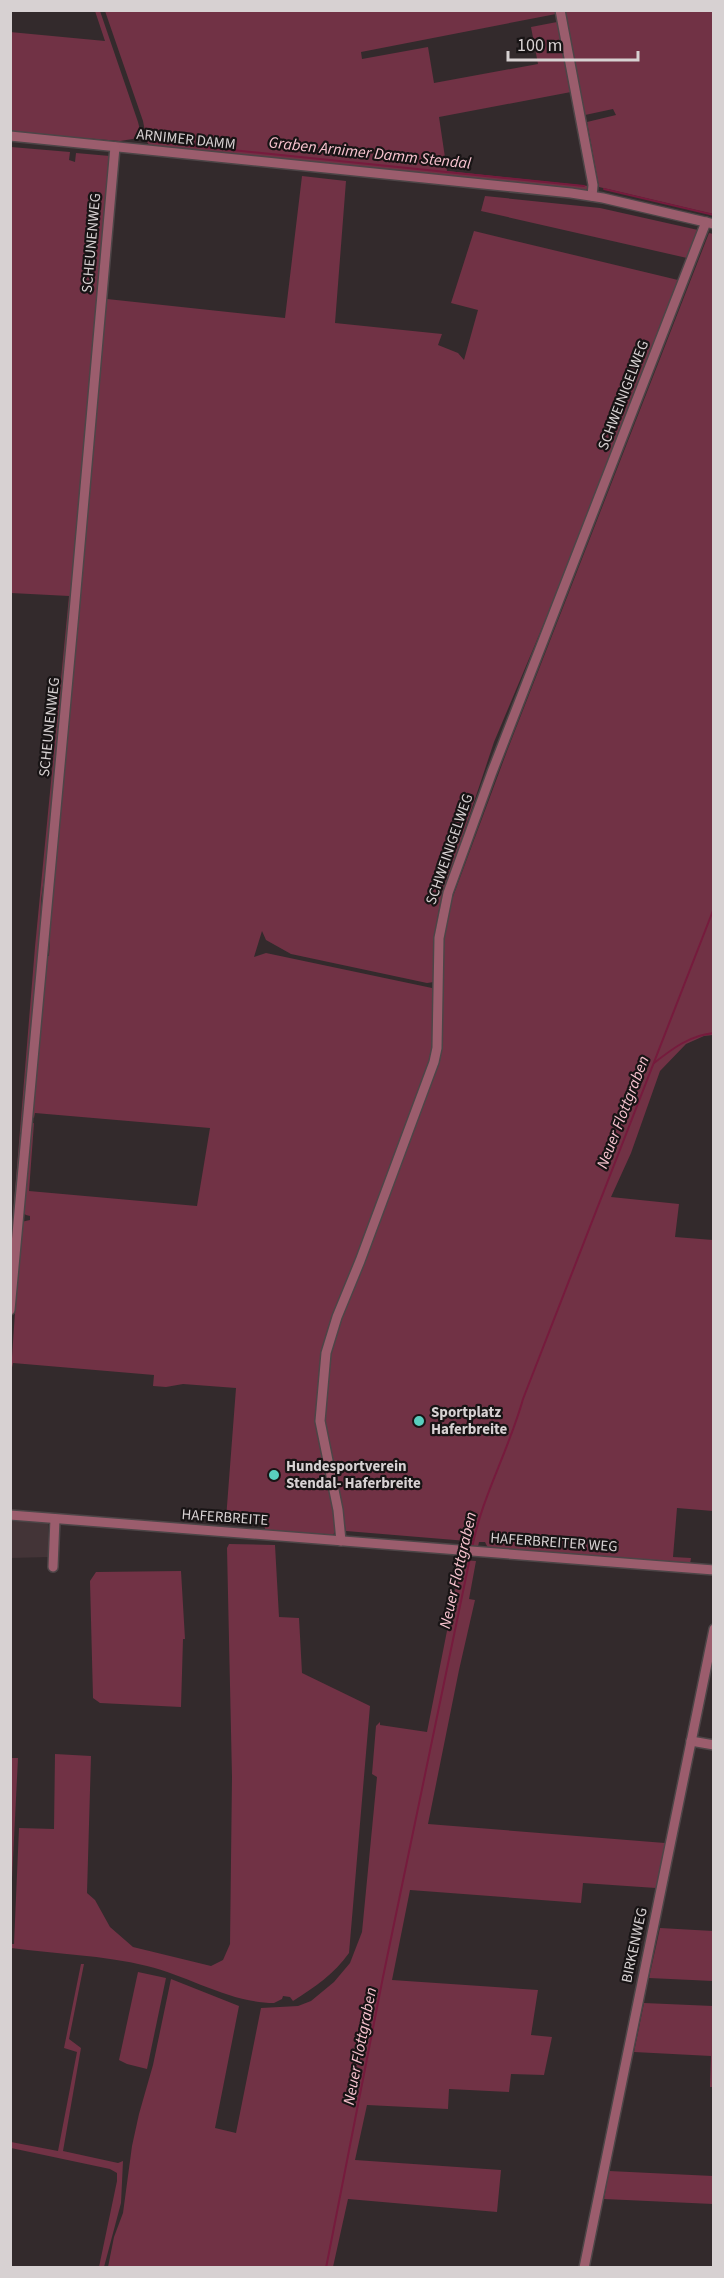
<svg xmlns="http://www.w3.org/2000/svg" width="724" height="2278" viewBox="0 0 724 2278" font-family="'Source Sans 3',sans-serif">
	<rect width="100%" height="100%" fill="#332a2c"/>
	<path fill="#433437" d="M10,1521L48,1523L49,1557L11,1558Z"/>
	<g fill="#713245">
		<path d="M95,11H100L138,122L141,134L139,138L120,141L11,132L10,32L105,41Z"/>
		<path d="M105,11H555L556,14L361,52L362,59L428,47L434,83L538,64L531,27L557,22L571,92L439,117L447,171L589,186L586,190L582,191L151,147L147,142L143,121Z"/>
		<path d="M565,11H713V214L599,187L587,122L616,115L613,109L585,115Z"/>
		<path d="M11,147L70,152L69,160L75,162L76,153L110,156L51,828L41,900L40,936L23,1127L20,1134L22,1136L11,1271V1240L35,947L69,596L11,593Z"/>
		<path d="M302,176L346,181L335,323L442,334L438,345L458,353L464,360L478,310L451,303L474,231L678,280L563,578L494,742L440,904L436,926L434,982L427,983L291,954L266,940L262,931L254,957L266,953L432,988L434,991V1050L374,1214L319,1388L336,1512L337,1528L333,1535L327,1537L270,1532L265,1529L264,1523L226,1519L236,1388L183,1384L166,1387L153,1386L154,1375L13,1363L11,1372L21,1222L30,1220V1216L26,1215L22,1212L29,1124L34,1123L29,1191L197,1206L210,1128L35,1113L34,1118L31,1116L44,956H49L50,939L47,936L107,299L285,318Z"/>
		<path d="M485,196L600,208L698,230L687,258L481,211Z"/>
		<path d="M709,233L713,234V1035L704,1036L686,1044L660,1071L631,1153L611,1197L679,1204L675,1237L713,1240V1511L677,1508L673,1557L691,1558L690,1564L488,1548L485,1542H479L478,1547L465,1545L467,1541L346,1531L323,1414L329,1347L436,1067L443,931L448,910L507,751Z"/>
		<path d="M229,1544L275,1545L279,1617L299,1618L302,1673L370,1706L349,1953C334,1974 315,1987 293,2001L290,1997L283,1996L282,1999L274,2003C230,2003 189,1976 147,1966C103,1955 55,1954 11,1948V1944H14L19,1828L54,1829L55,1754L91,1756L87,1893L95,1900L110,1927L133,1947L211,1966L223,1960L230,1944L232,1777L227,1548Z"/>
		<path d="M461,1560L476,1561L469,1599L475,1600L459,1670L428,1824L665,1843L656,1888L583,1883L581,1903L410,1890L392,1980L538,1990L531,2035L552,2037L544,2075L511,2074L509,2092L449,2089L448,2109L367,2105L355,2160L501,2170L497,2212L348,2199L333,2267H108L114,2237L123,2213L132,2146L139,2114L153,2065L171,1979L239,2006L215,2128L236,2133L261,2008L298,2006L311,2001L334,1982L350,1963L362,1932L377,1777L372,1774L376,1726L380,1722V1725L427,1732Z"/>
		<path d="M181,1571L185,1639H183L181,1707L100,1703L93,1698L90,1581L96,1572Z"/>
		<path d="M10,1758H18L11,1899H10Z"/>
		<path d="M660,1928L713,1931V1981L649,1978Z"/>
		<path d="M81,1964H84L69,2039L81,2048L63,2151L118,2163L123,2161L121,2203L104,2267H99L117,2181V2173L110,2169L11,2148V2142L58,2151L77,2052L64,2048Z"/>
		<path d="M138,1972L166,1978L147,2069L127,2064L119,2060Z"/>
		<path d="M644,2003L713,2006V2087H710L711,2056L634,2052Z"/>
		<path d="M609,2171L713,2176V2204L604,2199Z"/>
	</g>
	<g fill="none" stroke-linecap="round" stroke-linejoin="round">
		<g stroke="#761b3d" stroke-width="2">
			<path d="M154,142L584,186"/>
			<path d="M604,189L714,215"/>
			<path d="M654,1063C672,1049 690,1035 714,1033"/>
			<path d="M472,1548C482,1496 509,1450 523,1399L714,908"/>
			<path d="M326,2268L383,1977L471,1553"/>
		</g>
		<defs>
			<g id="minor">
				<path d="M560,10L593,185L592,196"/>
				<path d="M10,136L571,193L603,198L714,224"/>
				<path d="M10,1310C44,922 83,535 115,147"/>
				<path d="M10,1515L714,1570"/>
				<path d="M341,1541L338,1510L320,1421L326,1353L337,1317L360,1261L434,1062L437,1048L439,938L448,893L492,772L706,222"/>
				<path d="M53,1567L55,1519"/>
				<path d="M691,1741L714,1745"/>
				<path d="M584,2268L714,1629"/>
			</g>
		</defs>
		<use href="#minor" stroke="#4d4547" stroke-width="12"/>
		<use href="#minor" stroke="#9b5d6d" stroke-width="9"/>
	</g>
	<g fill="#59cebe" stroke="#181415" stroke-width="2">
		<circle cx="419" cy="1421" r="6"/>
		<circle cx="274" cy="1475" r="6"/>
	</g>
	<g text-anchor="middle" stroke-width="4.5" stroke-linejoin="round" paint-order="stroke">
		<g font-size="15" fill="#d7d1d2" stroke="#181415">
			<text transform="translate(186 139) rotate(6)" y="5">ARNIMER DAMM</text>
			<text transform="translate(91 243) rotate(-85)" y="5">SCHEUNENWEG</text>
			<text transform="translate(623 395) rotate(-69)" y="5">SCHWEINIGELWEG</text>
			<text transform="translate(49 727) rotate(-84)" y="5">SCHEUNENWEG</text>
			<text transform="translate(449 849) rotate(-71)" y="5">SCHWEINIGELWEG</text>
			<text transform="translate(225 1517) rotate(4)" y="5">HAFERBREITE</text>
			<text transform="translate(554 1542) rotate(4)" y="5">HAFERBREITER WEG</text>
			<text transform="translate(634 1945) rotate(-78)" y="5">BIRKENWEG</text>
		</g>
		<g font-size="15" font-weight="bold" fill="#d7d1d2" stroke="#181415" text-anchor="start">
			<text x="431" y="1417">Sportplatz<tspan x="431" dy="17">Haferbreite</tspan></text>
			<text x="286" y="1471">Hundesportverein<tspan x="286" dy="17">Stendal- Haferbreite</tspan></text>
		</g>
		<g font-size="16" font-style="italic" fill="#f9c4d0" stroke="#181415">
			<text transform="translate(370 152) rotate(6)" y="6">Graben Arnimer Damm Stendal</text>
			<text transform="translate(622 1112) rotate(-69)" y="6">Neuer Flottgraben</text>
			<text transform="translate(457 1570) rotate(-77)" y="6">Neuer Flottgraben</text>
			<text transform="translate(359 2046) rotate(-79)" y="6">Neuer Flottgraben</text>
		</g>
	</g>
	<rect width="724" height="2278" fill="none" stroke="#d7d1d2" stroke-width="24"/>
	<path d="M508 51v9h130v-9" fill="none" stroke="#d7d1d2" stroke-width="3"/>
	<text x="517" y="51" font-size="18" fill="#d7d1d2" stroke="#181415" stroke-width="4.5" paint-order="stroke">100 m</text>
</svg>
